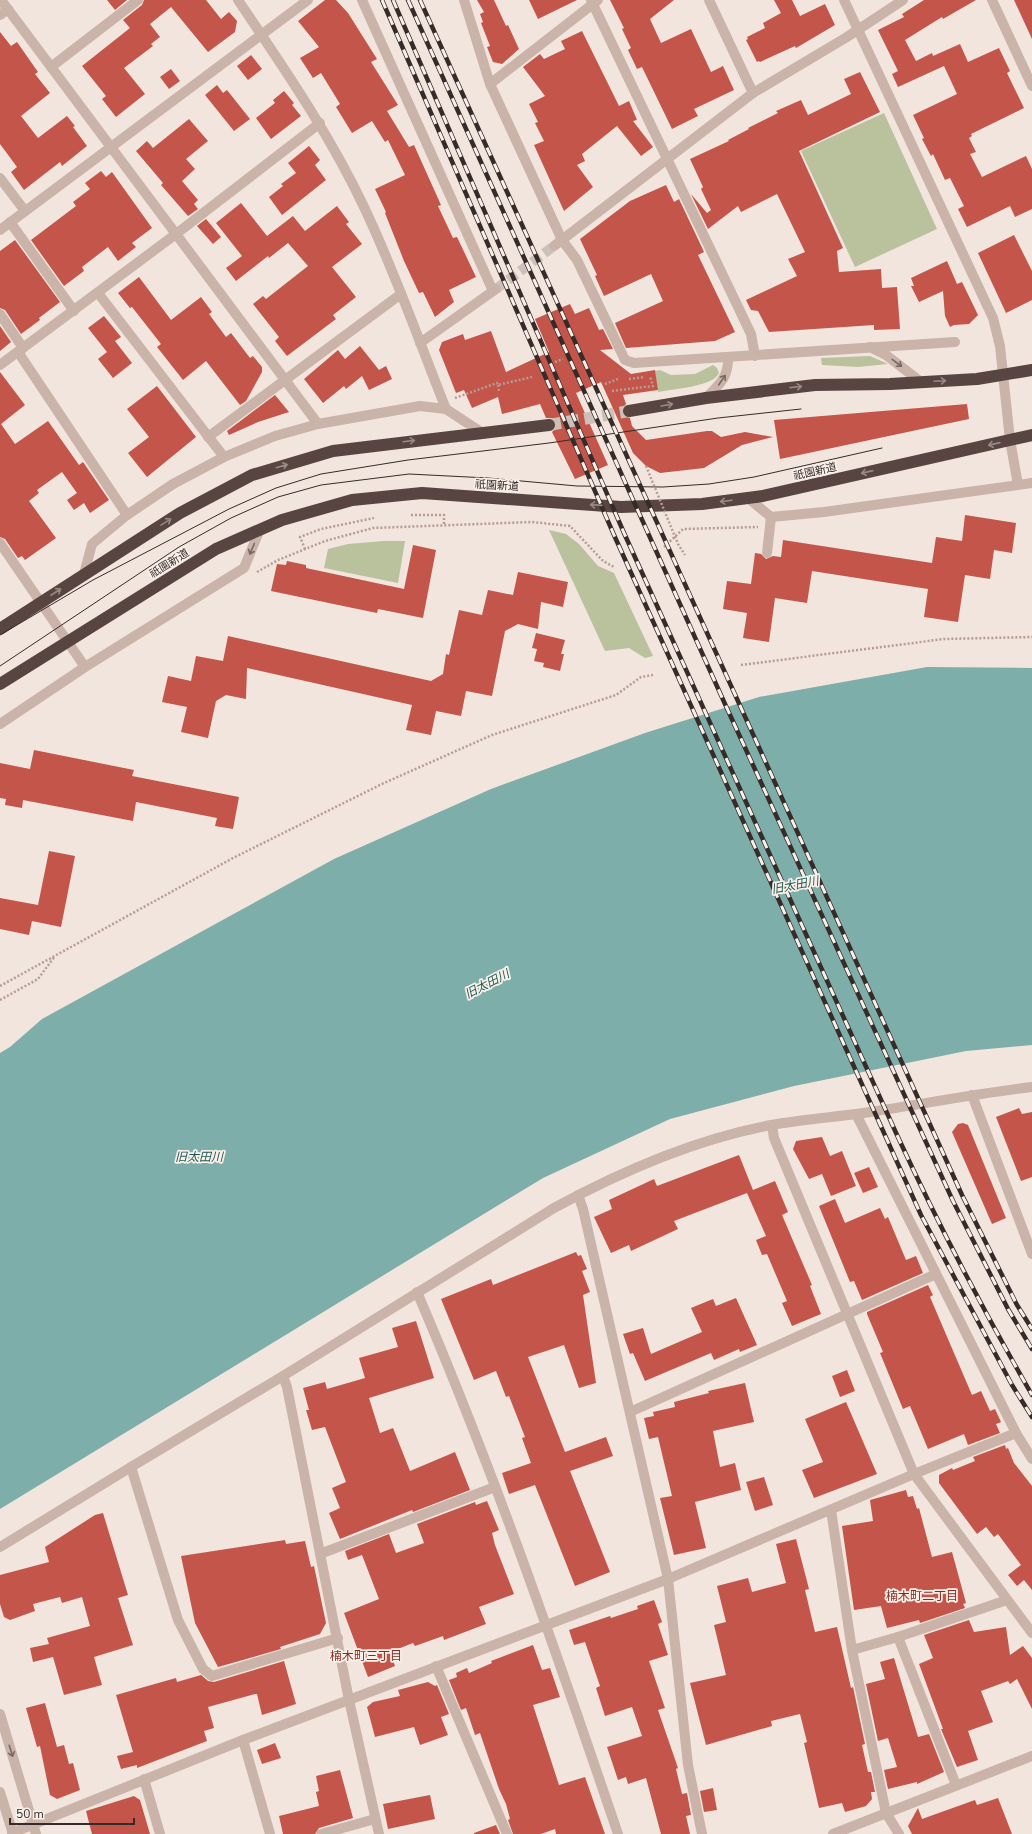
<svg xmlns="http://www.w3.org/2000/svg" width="1032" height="1834" viewBox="0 0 1032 1834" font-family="'Nunito Sans','Noto Sans JP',sans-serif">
	<rect width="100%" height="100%" fill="#f2e5dd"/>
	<g fill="#bac19d">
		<path d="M884,113L937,229L855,267L801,151Z"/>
		<path d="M870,356L888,364L858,367L822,365L821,358Z"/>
		<path d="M713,365L717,368L719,373C713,387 672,389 658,392L655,371L660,370L671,375L695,374Z"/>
		<path d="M549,530L566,534L579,544L598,566L614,573L653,656L645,658L629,648L605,651Z"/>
		<path d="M383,541H405L398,583L324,568L328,549L348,544Z"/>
	</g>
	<path fill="#7daea9" d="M927,667L1032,668V1045L966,1051L794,1086L670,1119L543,1178L0,1509V1053L10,1047L42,1019L334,859L491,789L645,733L759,697Z"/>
	<g fill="#c3554a">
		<path d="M107,0H127L115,10Z"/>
		<path d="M144,0H206L221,19L229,12L237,21L235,32L208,52L171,7L150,24L160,37L151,44L153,46L124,68L145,94L116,117L102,99L106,96L82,66L130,28L123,20L142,5Z"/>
		<path d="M325,0H336L348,13L377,59L371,62L398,105L387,111L409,147L414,145L441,205L438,206L453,238L457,237L476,277L449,290L454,302L435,317L423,292L419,293L404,261L385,213L386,212L375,189L405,175L388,140L385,142L372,121L352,133L336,107L340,104L321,73L313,78L300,58L319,47L298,21Z"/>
		<path d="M477,0H494L506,26L508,25L519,49L502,64L493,62L487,47L490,46L481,23L483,22L480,14L484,12Z"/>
		<path d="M529,0H577L538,19Z"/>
		<path d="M610,0H674L650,19L661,43L691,29L711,72L723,66L734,90L694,109L698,116L672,129L642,67L637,69L628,50L631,48L622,29L624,28Z"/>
		<path d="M774,0H792L800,16L825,4L835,25L796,48L795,46L760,62L759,61L757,62L746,40L748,39L747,37L765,28L763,23L781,13Z"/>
		<path d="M924,0H976L943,19L942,17L905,40L916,61L932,53L933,56L960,44L968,62L999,48L1010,71L1007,73L1024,108L971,134L972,136L969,138L976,152L970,154L982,177L1026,156L1032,169V209L1015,217L1010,206L967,227L958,209L964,206L950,178L945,180L933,154L931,156L922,139L924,138L913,115L957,94L944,66L898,87L892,74L898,71L878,30L904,17L902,14Z"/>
		<path d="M1014,0H1032V39Z"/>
		<path d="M582,31L619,106L629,101L637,120L633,121L653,147L641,156L617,126L582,154L585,161L577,165L593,187L564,211L534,145L544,141L535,123L538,122L529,104L545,96L523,67L540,54L544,59L565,49L561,41Z"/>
		<path d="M0,32L11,46L17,42L38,72L35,74L50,93L21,116L38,138L67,116L75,126L73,127L87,146L62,166L60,162L24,190L11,172L17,167L0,144Z"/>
		<path d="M251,55L262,69L248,80L237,66Z"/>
		<path d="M171,69L180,81L169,89L160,77Z"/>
		<path d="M860,72L880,112L799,151L843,248L837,251L839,272L881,269L882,288L897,287L900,329L874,330V325L769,332L758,311L751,310L746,300L797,276L788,259L805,252L777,194L741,212L738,206L708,229L691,194L707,213L711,210L701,189L703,187L690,159L729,141L728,140L749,129L748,128L778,113L776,111L801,100L808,115L851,94L844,79Z"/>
		<path d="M217,85L223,93L227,90L250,119L234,131L205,95Z"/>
		<path d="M284,91L294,103L292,105L301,116L271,139L256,118L275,103L273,100Z"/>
		<path d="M189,119L208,141L186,159L195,169L182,181L198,200L194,204L198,209L188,216L161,185L163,183L136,151L147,141L153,148Z"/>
		<path d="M309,146L320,160L315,165L326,180L282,215L269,197L283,186L281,184L296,173L288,163Z"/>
		<path d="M101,171L106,177L112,172L152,228L132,243L136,247L118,261L108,247L82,267L84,271L64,286L31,240L76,206L73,202L90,189L85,183Z"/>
		<path d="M666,185L674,202L679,199L697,237L704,252L698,255L735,332L715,341L626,348L615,323L663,301L651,274L604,296L595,276L597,275L580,239L630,201Z"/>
		<path d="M241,203L267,236L293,216L305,231L337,206L349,222L346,224L362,244L332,267L356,297L333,315L336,319L287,356L275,341L279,337L253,304L263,296L266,299L308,266L288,243L269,258L268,256L236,281L226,268L242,256L216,223Z"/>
		<path d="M206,219L221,237L213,244L197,226Z"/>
		<path d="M1014,235L1032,271V300L1006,313L978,253Z"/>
		<path d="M15,240L60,302L39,318L40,320L21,334L5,310L0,308V251Z"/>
		<path d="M947,261L957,284L962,282L978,315L969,324L954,325L950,327L945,316L943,291L919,302L911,286H914L911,278Z"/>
		<path d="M139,277L171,320L201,297L212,312L209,314L226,337L231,333L250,358L253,356L262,367V372L246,401L240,405L206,361L183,380L157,347L161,344L132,307L130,308L118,293Z"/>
		<path d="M570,304L575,314L589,308L599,330L603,329L613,349L600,350L631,374L655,370L658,390L623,395L626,404L622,409L623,415L630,418L632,426L646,440L707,431H712L721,437L745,432L773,437L742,445L704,468L660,473L646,466L633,453L601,382L576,393L608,465L575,479L552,432L556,428L555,421L552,418H546L540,404L502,414L498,397L472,408L464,390L456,393L439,350L442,342L463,334L465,340L491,331L506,372L549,352L535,319Z"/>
		<path d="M104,316L121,337L115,341L132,363L113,378L98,359L107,352L88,328Z"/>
		<path d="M0,326L11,342L0,351Z"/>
		<path d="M360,346L379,370L386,366L392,379L369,390L362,376L346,389L344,386L323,403L304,379L338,350L345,359Z"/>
		<path d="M0,372L25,405L1,424L15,444L48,421L79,465L83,462L109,500L90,513L84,503L74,510L67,500L77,493L62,472L37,490L39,493L29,501L56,538L25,560L22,556L18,558L5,539L0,537Z"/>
		<path d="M157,386L196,437L147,477L128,453L149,437L127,409Z"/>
		<path d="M275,395L289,412L258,422L229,435L227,431Z"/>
		<path d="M967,404L969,419L780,459L774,420Z"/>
		<path d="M965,515L1016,523L1012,553L994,550L990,579L965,575L958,622L924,617L928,589L812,571L807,603L775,598L769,642L743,638L747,613L723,609L727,581L751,584L755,553L761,554L766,559L773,556L781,557L783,540L932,563L936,537L962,541Z"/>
		<path d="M413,545L436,550L423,618L378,609L377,613L271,591L277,564L286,565L287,561L306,565V568L404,589Z"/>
		<path d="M518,572L568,582L563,607L541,602L538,629L518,624L505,631L492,696L466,691L461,716L436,711L431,735L406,730L412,705L247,668L246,699L226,695L216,701L208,738L181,732L187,707L162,702L168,676L191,681L196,656L223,661L228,636L431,681L443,674L446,654L449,655L459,610L482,615L488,590L513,595Z"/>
		<path d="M536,633L565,640L561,654H564L560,671L543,667L544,663L534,661L537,649L532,648Z"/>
		<path d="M34,750L134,770L132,776L239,797L233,829L215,826L217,818L136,802L133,821L23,800L22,808L5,805L6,799L0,798V763L30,769Z"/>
		<path d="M49,851L75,856L61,927L32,921L29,935L0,929V898L38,905Z"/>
		<path d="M1019,1108L1022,1114L1032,1112V1177L1021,1181L996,1117Z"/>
		<path d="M963,1123L968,1125L1006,1218L992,1224L952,1132L958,1124Z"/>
		<path d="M822,1137L830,1156L842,1151L856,1186L831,1196L822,1174L809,1179L793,1149L796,1141Z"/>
		<path d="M739,1155L753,1190L775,1181L788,1212L782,1215L812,1285L810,1286L821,1314L792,1326L782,1303L787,1301L767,1254L762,1255L756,1240L766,1236L747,1193L674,1221L678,1229L631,1251L629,1245L611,1253L594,1217L612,1209L609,1200L654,1179L657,1186Z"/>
		<path d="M869,1167L878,1187L863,1193L854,1173Z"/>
		<path d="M835,1199L845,1223L880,1208L885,1219L888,1217L906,1260L916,1256L923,1273L862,1300L854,1281L850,1282L819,1206Z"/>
		<path d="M576,1252L578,1256L581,1255L587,1269L582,1271L590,1292L583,1295L596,1383L579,1388L564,1345L528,1357L565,1452L606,1437L613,1456L570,1471L610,1572L575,1586L535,1485L509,1494L502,1473L531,1463L522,1438L525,1437L509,1396L506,1397L496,1371L474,1380L441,1299L491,1279L493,1285Z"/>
		<path d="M928,1285L933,1295L930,1297L972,1395L981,1391L990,1411L995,1409L1001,1422L996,1424L1000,1433L968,1445L964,1434L928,1449L910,1406L903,1409L880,1353L883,1352L867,1314V1312Z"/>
		<path d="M736,1298L757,1345L740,1352L739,1349L714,1360L711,1353L645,1381L633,1353L630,1354L623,1334L643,1328L651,1354L702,1332L691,1308L713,1299L716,1306Z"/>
		<path d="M416,1321L434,1378L369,1398L380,1433L393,1428L410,1471L455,1452L470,1490L413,1512L412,1510L340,1539L329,1513L340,1508L332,1488L346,1482L325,1427L312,1430L306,1410H309L303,1388L325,1382L327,1389L365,1378L359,1358L398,1347L392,1328Z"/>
		<path d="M847,1370L855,1391L840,1397L832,1376Z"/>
		<path d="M745,1383L754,1422L713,1431L720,1467L735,1463L741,1490L695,1502L706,1548L674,1555L660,1498L672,1496L658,1437L649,1439L644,1418L654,1416L653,1412L675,1407L674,1402L709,1393L708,1391Z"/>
		<path d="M846,1402L877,1474L814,1498L802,1470L823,1462L805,1419Z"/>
		<path d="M1005,1445L1006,1449L1008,1448L1014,1463L1032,1486V1590L1024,1580L1017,1586L1008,1575L1021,1565L998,1534L994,1537L986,1527L977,1534L939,1483V1475L952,1468L953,1470L975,1461L973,1457Z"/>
		<path d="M764,1477L773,1505L755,1511L746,1482Z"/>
		<path d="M906,1490L908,1497L913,1496L917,1509L919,1508L932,1557L952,1552L966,1603L963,1604L965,1608L920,1623L919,1620L887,1628L881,1606L854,1610L842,1526L873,1521L870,1500Z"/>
		<path d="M487,1501L499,1530L492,1533L495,1545L514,1594L479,1607L486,1624L444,1640L443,1636L415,1646L413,1643L390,1652L395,1666L368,1677L344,1613L379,1599L362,1555L348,1560L345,1551L389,1534L396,1553L424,1543L417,1524L475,1502L476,1505Z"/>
		<path d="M103,1513L128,1595L118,1598L133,1645L94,1657L102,1685L64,1695L53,1657L33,1662L30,1648L49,1644L47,1638L90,1626L82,1597L62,1603L60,1597L33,1604L35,1611L10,1620L4,1617L0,1604V1575L49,1562L45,1547L95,1515Z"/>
		<path d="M796,1539L809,1589L805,1590L815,1632L837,1627L851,1688L853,1687L865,1744L862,1745L868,1772H871L875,1792H871L872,1799L866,1806L845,1812L842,1803L819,1808L804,1743L807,1742L800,1714L771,1721L772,1726L706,1745L690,1683L726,1675L714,1625L726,1622L717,1586L748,1578L752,1592L786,1583L776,1544Z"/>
		<path d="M285,1540L286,1544L305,1541L311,1567L314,1566L326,1623L320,1634L280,1647L281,1649L218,1667L195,1623L181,1556Z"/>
		<path d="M654,1600L662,1622L658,1624L668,1655L649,1661L665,1708L658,1710L678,1768L676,1769L682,1794L687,1793L691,1815L686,1816L690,1834H661L646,1778L628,1784L626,1777L618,1780L607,1747L642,1736L632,1707L605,1716L596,1688L600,1686L585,1642L574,1645L569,1630L610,1616L611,1618L638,1609L637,1606Z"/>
		<path d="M969,1620L974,1632L1006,1627L1010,1655L1023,1646L1032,1658V1709L1017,1679L1010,1684L1008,1681L981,1691L993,1722L968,1731L978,1760L957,1767L941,1729H943L919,1664L933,1658L924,1635Z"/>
		<path d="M533,1645L542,1670L550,1668L560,1697L533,1705L559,1785L585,1777L605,1834H556L555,1829L541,1834H513L508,1820L510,1819L506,1804L499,1789L480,1733L475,1735L466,1708L461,1710L449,1680L457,1677L456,1673L467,1668L469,1673L492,1663L491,1661Z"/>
		<path d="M894,1658L918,1737L929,1734L944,1772L917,1784V1782L888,1789L884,1770L897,1767L888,1738L878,1741L866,1684L885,1679L880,1662Z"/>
		<path d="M284,1661L296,1704L262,1715L257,1694H255L208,1707L214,1728L204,1731L207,1741L137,1768V1765L121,1769L117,1756L133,1752L116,1695L176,1678L177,1682L201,1675L208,1681L214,1682Z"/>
		<path d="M428,1682L435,1686L437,1685L449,1714L441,1717L448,1735L420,1745L414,1727L375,1737L367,1707L373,1702L400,1696L398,1690Z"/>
		<path d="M45,1703L57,1747L64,1745L69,1764L73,1763L80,1790L57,1799L50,1795L40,1746L37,1747L26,1708Z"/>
		<path d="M275,1743L281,1758L262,1764L257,1750Z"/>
		<path d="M340,1770L353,1818L319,1828L315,1834H283L279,1816L319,1806L316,1792L319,1791L316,1776Z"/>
		<path d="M713,1788L717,1810L704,1812L700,1791Z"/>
		<path d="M430,1795L435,1819L388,1829L383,1804Z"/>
		<path d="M134,1796L140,1800L150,1834H92L86,1811Z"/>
		<path d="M998,1798L1012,1834H912L908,1826L918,1808L922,1819L975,1800L977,1805Z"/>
		<path d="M496,1825L500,1834H474V1833Z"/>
	</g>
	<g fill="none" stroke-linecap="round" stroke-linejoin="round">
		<path stroke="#cdc0b9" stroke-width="10" stroke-dasharray="10 5" stroke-linecap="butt" d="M496,289L554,246"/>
		<path stroke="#cdc0b9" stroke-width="12" stroke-dasharray="12 6" stroke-linecap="butt" d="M549,425L629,411"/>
		<g stroke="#b69d93" stroke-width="2.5" stroke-dasharray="2 2" stroke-linecap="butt">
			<path d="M555,362L563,359"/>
			<path d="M629,379L645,377"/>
			<path d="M605,384L618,379"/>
			<path d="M498,385L499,392"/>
			<path d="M612,391L653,386L650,376"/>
			<path d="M455,398L497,383L498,385L532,377"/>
			<path d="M411,515H444V525"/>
			<path d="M664,547L683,529L758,527"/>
			<path d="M305,549L300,537L321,529L374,518"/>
			<path d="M257,572L278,560L325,541L373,528L532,522L570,526L603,561L614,567"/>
			<path d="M741,665L944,639L1032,637"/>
			<path d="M0,986L233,858L384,783L492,735L616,695L641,677L653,675"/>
			<path d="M0,1000L38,979L55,956"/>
		</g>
		<g stroke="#cab3a9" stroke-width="10">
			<path d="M1,0L318,424"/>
			<path d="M238,0C283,67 329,133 364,207C395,272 419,341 446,409"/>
			<path d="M362,0L493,291"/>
			<path d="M464,0L490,84L562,240L577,260L625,360L634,363L955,342"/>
			<path d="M591,0L751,334L755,356"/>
			<path d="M709,0L753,93"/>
			<path d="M844,0L993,318L1000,346L1010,440L1018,485"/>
			<path d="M992,0L1032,86"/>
			<path d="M0,15L8,9"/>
			<path d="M51,67L138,0"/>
			<path d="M490,84L598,0"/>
			<path d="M0,178L25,211"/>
			<path d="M10,222L74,311"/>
			<path d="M0,230L308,0"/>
			<path d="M554,246L753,93L847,37L903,0"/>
			<path d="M98,293L224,457"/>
			<path d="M0,314L23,348"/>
			<path d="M420,343L496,289"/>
			<path d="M870,347L886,355L921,382"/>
			<path d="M18,352L127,515"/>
			<path d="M0,365L176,234L320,123"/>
			<path d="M706,398C719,385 729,377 728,357"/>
			<path d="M208,437L401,294"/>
			<path d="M748,498L771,517L824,512L1032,483"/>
			<path d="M0,543L85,667"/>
			<path d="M767,553L771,517"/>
			<path d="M84,574L92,544L127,515L173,484L224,457L275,436L318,424L420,406L446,409L481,432"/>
			<path d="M0,724L85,667L244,568L260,529"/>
			<path d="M972,1095L1032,1254"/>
			<path d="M856,1114L1016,1433L1032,1459"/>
			<path d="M772,1125L774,1138L914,1474L1032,1633"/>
			<path d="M578,1195L583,1209L668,1579L688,1765L702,1834"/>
			<path d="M417,1292C493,1469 556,1651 618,1834"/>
			<path d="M283,1376L287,1387L349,1700L379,1834"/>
			<path d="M630,1412L936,1274"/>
			<path d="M131,1467L178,1620L203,1669L212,1676L338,1638"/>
			<path d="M831,1510L852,1650L886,1813L899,1834"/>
			<path d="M0,1547L131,1467L283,1376L554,1208C620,1172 697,1139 771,1125C804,1119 838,1117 870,1112C924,1104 978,1093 1032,1087"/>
			<path d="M320,1554L495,1487"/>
			<path d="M898,1637L956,1785"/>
			<path d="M852,1650L898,1637L1007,1600"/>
			<path d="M436,1666L507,1834"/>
			<path d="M0,1714L36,1834"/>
			<path d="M243,1740L270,1834"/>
			<path d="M144,1779L160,1834"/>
			<path d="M0,1792L13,1834"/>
			<path d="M12,1833L243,1740L668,1579L914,1474L1016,1433"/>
			<path d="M321,1834L375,1819"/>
			<path d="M833,1834L1032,1756"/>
		</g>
		<g stroke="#584440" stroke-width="12">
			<path d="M629,411L706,398L815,385L890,384L977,379L1032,370"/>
			<path d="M0,629L180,513L252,475L333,451L549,425"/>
			<path d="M0,684L216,549L282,520L352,500L422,493L621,507L702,504L763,496L1032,435"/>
		</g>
		<g stroke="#372b29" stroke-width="1">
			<path d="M0,635L93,580L229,509L276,488L321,474L408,460L549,443L718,418L801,409"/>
			<path d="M0,666L179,547L231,518L278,497L321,485L409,474L488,478L577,486L663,487L709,484L754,477L882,448"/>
		</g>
		<defs>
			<g id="rail">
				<path d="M382,0L614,535L921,1215L1012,1385L1032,1417"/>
				<path d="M393,0L624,533L897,1135C938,1224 983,1310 1032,1395"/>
				<path d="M408,0L725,704L953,1201L1008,1309L1032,1349"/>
				<path d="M420,0L962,1195L1017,1305L1032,1329"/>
			</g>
		</defs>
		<use href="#rail" stroke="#372b29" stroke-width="4.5"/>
		<use href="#rail" stroke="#f9f0e9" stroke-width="3" stroke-dasharray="9" stroke-linecap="butt"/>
		<path stroke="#b69d93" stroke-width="2.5" stroke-dasharray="2 2" stroke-linecap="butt" d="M646,466L678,544L685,555"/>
	</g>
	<defs><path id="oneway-shaft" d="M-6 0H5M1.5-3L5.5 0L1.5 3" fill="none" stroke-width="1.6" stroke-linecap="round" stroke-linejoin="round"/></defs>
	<g stroke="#796863">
		<use href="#oneway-shaft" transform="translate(897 363) rotate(37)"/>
		<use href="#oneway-shaft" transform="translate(722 380) rotate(-56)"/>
		<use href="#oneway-shaft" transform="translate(252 549) rotate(113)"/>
		<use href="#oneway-shaft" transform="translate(11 1751) rotate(73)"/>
	</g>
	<g stroke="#988984">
		<use href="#oneway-shaft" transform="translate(940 381) rotate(-3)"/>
		<use href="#oneway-shaft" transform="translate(796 387) rotate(-6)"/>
		<use href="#oneway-shaft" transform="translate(667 405) rotate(-10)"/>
		<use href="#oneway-shaft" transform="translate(409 441) rotate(-7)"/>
		<use href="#oneway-shaft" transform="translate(994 444) rotate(167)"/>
		<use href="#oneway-shaft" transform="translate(282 466) rotate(-16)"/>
		<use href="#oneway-shaft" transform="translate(867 472) rotate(167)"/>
		<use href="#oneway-shaft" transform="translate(726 501) rotate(173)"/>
		<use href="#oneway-shaft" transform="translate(596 505) rotate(-176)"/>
		<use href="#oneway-shaft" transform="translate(166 522) rotate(-32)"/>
		<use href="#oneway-shaft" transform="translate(56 592) rotate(-33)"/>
	</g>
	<g text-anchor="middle" stroke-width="3.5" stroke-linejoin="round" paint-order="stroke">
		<g font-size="11" fill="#372b29" stroke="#f9f0e9">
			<text transform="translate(815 471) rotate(-13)" y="4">祇園新道</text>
			<text transform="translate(497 485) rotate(3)" y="4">祇園新道</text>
			<text transform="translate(169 563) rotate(-32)" y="4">祇園新道</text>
		</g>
		<g font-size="12" font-style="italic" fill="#1f5853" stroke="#f9f0e9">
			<text transform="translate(795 885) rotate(-11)" y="4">旧太田川</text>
			<text transform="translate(487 984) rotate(-27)" y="4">旧太田川</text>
			<text x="199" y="1161">旧太田川</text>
		</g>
		<g font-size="12" fill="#842c23" stroke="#f9f0e9">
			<text x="922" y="1600">楠木町二丁目</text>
			<text x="366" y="1660">楠木町三丁目</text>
		</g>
	</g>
	<path d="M10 1818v6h124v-6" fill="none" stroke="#372b29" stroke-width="2"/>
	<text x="16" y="1818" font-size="12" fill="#372b29" stroke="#f9f0e9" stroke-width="3" paint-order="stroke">50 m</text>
</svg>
